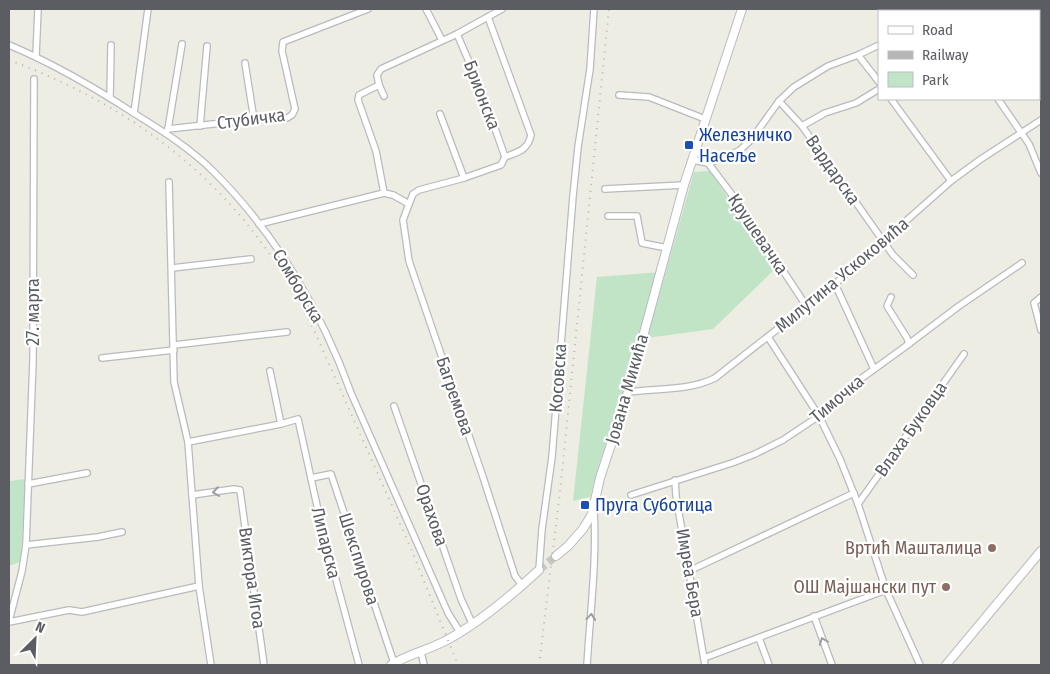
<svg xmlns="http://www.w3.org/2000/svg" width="1050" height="674" viewBox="0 0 1050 674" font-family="'Fira Sans Condensed',sans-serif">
	<rect width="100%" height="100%" fill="#edede3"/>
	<g fill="#c1e4c7">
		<path d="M710,171L775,269L713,329L647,338L694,172Z"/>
		<path d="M661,272L635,350L622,400L599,464L590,497L573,501L597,277Z"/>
		<path d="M9,475L10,481L25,479L22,541L20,562L9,566Z"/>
	</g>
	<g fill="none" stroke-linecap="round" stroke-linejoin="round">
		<path stroke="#c8c9c3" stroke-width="8" stroke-dasharray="8 4" stroke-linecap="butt" d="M539,570L556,556"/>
		<defs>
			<g id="street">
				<path d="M426,9L442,40"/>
				<path d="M896,9L897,11"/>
				<path d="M933,9L935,11"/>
				<path d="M905,11L908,9"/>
				<path d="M1039,15L1041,21"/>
				<path d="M488,17L531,135C528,150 518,152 505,157"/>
				<path d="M457,34L483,94L505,157"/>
				<path d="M9,45C52,63 92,86 132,112C161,130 190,148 214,172C275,233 322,312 351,393L448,613L460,632"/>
				<path d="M858,55L879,82"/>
				<path d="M36,56L38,9"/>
				<path d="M245,63L254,120"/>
				<path d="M379,85L384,96"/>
				<path d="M619,95L649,97L705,119"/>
				<path d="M110,98L111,45"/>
				<path d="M891,99L951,181"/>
				<path d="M998,99L1029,144L1041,173"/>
				<path d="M779,101L802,126L893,255L913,275"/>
				<path d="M134,113L148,9"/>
				<path d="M440,114L464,178"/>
				<path d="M200,126L207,46"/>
				<path d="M802,126L825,113L856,103L879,89"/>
				<path d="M168,129L182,44"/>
				<path d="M166,133L168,129L259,119L287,118L292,115L295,109L282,51L283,42L368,9"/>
				<path d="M692,160L708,163L725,158L740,150L751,140L779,101L794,87L828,66L858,55L879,45"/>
				<path d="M708,163L739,204L807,307"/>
				<path d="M169,182L174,382L188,442L199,586L211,665"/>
				<path d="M605,189L684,185"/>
				<path d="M384,193L376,151L358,100L359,95L379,85L377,75L381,69L457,34L502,9"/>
				<path d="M409,204L403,220L409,261L483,477L515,576L522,585"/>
				<path d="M608,216H637L642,243L667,248"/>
				<path d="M259,224L384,193L393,195L409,204L413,194L419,190L464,178L501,165L505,157"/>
				<path d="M172,268L251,259"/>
				<path d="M835,284L874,369"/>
				<path d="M891,297L887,306L907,338L909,344"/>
				<path d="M1041,297L1034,303L1041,330"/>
				<path d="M768,337L819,416L840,459L858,504L886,590L920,665"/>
				<path d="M174,345L287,332"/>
				<path d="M102,358L174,350"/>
				<path d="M270,371L281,424"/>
				<path d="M628,392C657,388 689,391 715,378L835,284L951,181L981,159L1041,120"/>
				<path d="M394,406L461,599L472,623"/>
				<path d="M188,442L281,424L298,419L321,524L359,665"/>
				<path d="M311,478L331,474L394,663"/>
				<path d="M675,480L676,496L705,665"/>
				<path d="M28,484L87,473"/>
				<path d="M192,495L234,489L240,490L264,665"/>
				<path d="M631,495L732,463L755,454L783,440L819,416L855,383L902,349L959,306L1022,263"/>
				<path d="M858,504L964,354"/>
				<path d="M26,545L98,537L122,532"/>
				<path d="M539,570L542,529L552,457L573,196L578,147L590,69L594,9"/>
				<path d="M689,571L854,493"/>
				<path d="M814,616L832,665"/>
				<path d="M9,621L22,571L26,545L33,360L34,79"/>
				<path d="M9,622L69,610L82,612L199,586"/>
				<path d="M759,638L769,665"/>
				<path d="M421,652L424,665"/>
				<path d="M704,658L886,590"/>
				<path d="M587,665C590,614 597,562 594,510"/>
			</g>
			<g id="secondary">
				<path d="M556,556L568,546L583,529L592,514L600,478L628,392L684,185L742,9"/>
				<path d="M391,665C408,654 429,650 447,640C477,624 514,593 539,570"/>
				<path d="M946,665L1041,551"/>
			</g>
		</defs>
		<use href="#street" stroke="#b8babf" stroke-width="8"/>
		<use href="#secondary" stroke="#b9bac1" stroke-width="10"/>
		<use href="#street" stroke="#fff" stroke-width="5.5"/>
		<use href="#secondary" stroke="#fff" stroke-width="8"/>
		<g stroke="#b6b6b7" stroke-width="2" stroke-dasharray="1 6" stroke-linecap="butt">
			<path d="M9,60C146,111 248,195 313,328L409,544L458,665"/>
			<path d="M539,665L560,492L609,9"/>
		</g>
	</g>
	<defs><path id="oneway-chevron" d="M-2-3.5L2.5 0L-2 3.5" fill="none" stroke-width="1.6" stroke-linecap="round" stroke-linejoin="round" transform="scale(1.25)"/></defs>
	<g stroke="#9d9ea1">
		<use href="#oneway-chevron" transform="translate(216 492) rotate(172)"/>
		<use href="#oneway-chevron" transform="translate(591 617) rotate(-85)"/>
		<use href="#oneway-chevron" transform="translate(823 641) rotate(-111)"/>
	</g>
	<g fill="#1a4fb4" stroke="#fff" stroke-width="2">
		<rect x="684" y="140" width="10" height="10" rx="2.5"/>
		<rect x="580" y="500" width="10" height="10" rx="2.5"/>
	</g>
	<g fill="#8d6e63" stroke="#fff" stroke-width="2">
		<circle cx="992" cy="548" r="5"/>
		<circle cx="946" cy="587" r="5"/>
	</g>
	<g text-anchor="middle" stroke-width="4.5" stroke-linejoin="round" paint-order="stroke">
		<g font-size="18" fill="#5b5d63" stroke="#fff">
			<text transform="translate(482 95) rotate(69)" y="6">Брионска</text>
			<text transform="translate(251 119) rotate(-7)" y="6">Стубичка</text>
			<text transform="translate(833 170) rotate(55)" y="6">Вардарска</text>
			<text transform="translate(758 234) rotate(56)" y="6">Крушевачка</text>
			<text transform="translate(842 275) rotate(-40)" y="6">Милутина Ускоковића</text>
			<text transform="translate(298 286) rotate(59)" y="6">Сомборска</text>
			<text transform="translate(33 312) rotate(-90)" y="6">27. марта</text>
			<text transform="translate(558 378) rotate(-86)" y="6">Косовска</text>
			<text transform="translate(627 389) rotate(-74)" y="6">Јована Микића</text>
			<text transform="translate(455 396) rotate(71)" y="6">Багремова</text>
			<text transform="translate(837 399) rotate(-40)" y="6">Тимочка</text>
			<text transform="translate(911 429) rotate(-55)" y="6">Влаха Буковца</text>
			<text transform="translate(432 515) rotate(71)" y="6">Орахова</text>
			<text transform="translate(326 543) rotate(76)" y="6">Липарска</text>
			<text transform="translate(359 559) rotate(72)" y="6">Шекспирова</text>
			<text transform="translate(690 573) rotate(80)" y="6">Имреа Бера</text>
			<text transform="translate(252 578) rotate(82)" y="6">Виктора Игоа</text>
		</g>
		<g font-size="18" fill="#164399" stroke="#fff" text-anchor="start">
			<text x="699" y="141">Железничко<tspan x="699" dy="21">Насеље</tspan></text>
			<text x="595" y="511">Пруга Суботица</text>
		</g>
		<g font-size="18" fill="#785e54" stroke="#fff" text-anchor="end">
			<text x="982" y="554">Вртић Машталица</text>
			<text x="936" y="593">ОШ Мајшански пут</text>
		</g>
	</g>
	<rect width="1050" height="674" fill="none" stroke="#5b5d63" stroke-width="20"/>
	<rect x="878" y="10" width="162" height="90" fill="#ffffff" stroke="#bdbec1"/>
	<rect x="888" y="26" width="25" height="8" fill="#ffffff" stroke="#bdbec1"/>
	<text x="922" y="35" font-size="15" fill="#5b5d63">Road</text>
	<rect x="888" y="51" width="25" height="8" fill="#b6b6b7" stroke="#bdbec1"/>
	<text x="922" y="60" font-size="15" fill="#5b5d63">Railway</text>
	<rect x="888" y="72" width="25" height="15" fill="#c1e4c7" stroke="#bdbec1"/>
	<text x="922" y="85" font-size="15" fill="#5b5d63">Park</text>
	<g transform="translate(35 639) rotate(24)" stroke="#ffffff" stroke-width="4" paint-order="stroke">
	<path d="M0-4L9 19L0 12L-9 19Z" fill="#5b5d63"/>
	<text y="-8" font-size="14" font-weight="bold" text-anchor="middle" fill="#5b5d63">N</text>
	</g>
</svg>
